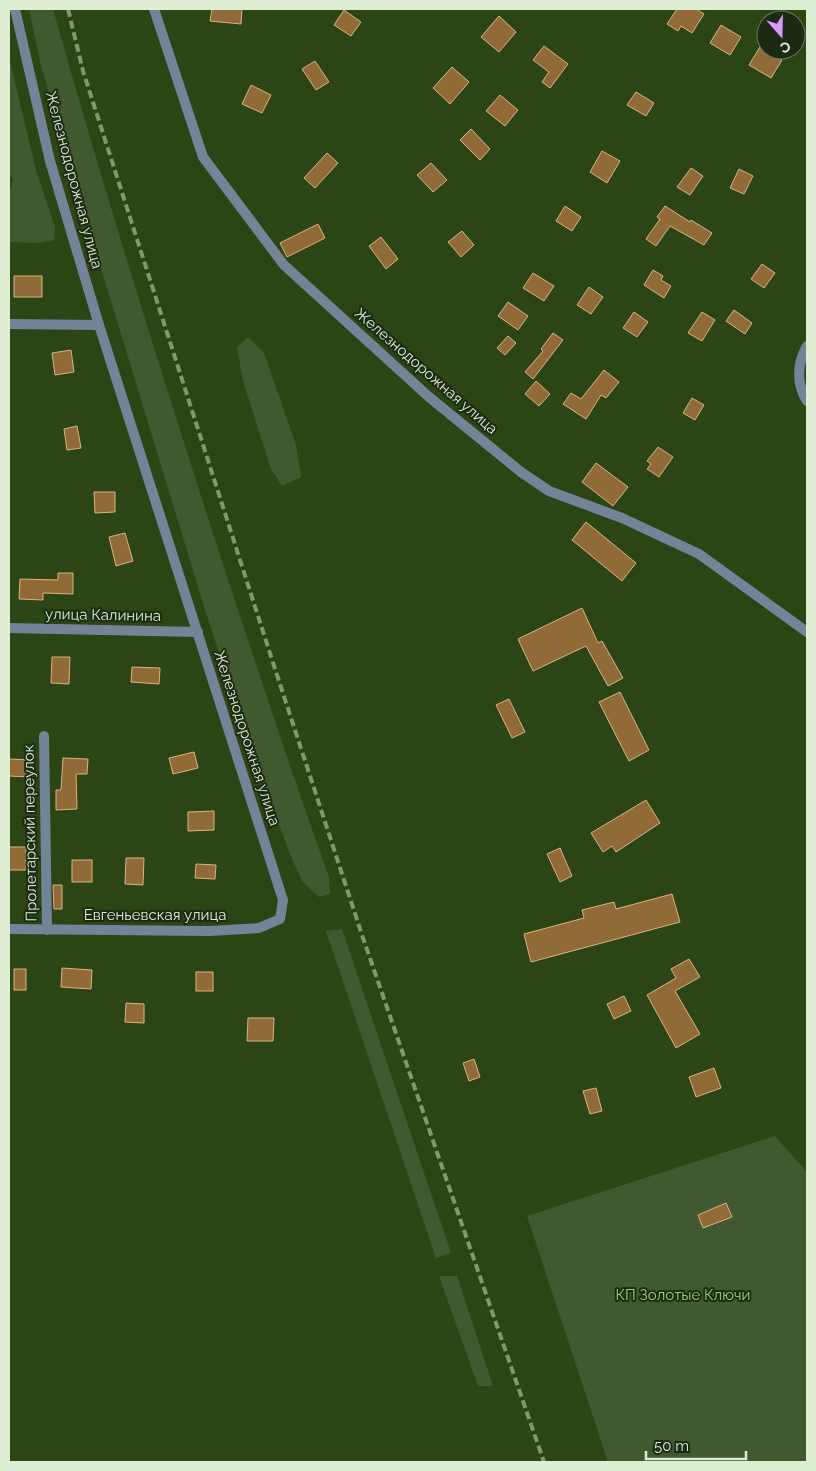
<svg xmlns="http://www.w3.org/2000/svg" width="816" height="1471" viewBox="0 0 816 1471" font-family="Raleway,sans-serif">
	<rect width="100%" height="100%" fill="#2b4614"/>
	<g fill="#415931">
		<path d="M29,9H53C104,191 161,372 219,552C255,661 290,769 329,877L330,894L319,897L302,881L292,859L253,756L206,613L83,209L41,65Z"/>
		<path d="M9,57L36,170L55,227L54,240L38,243L9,242V190L11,189L13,179L9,174Z"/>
		<path d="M248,337L264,353L296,445L301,477L282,486L271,469L243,381L237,347Z"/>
		<path d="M342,929L451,1253L436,1258L326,931Z"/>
		<path d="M775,1136L807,1172V1462H608L527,1216Z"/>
		<path d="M439,1276H457L493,1386H478Z"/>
	</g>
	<g fill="#906b38" stroke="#dcb47f">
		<path d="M212,9H242L241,24L210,21Z"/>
		<path d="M677,9H696L704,14L692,33L681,26L678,31L667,24Z"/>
		<path d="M344,10L361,22L351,36L334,25Z"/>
		<path d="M499,16L516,32L499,52L481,37Z"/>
		<path d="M721,25L741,37L730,55L710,43Z"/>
		<path d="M544,46L568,64L550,88L542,82L549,72L533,60Z"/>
		<path d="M760,47L782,60L771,78L749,65Z"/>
		<path d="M315,61L329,82L316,90L302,69Z"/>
		<path d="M452,67L469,82L450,104L433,88Z"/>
		<path d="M251,85L271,95L262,113L242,104Z"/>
		<path d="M636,92L654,103L646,116L627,105Z"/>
		<path d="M500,95L518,110L505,126L486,111Z"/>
		<path d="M471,129L490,149L480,160L460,140Z"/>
		<path d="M602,151L620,161L607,183L590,172Z"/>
		<path d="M327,153L338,163L315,188L304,178Z"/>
		<path d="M431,163L447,180L433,192L417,175Z"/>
		<path d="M691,168L703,176L690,195L677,187Z"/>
		<path d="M739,169L753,176L744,194L730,188Z"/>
		<path d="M565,206L581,217L572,231L556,221Z"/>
		<path d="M665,206L690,222L691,220L712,233L704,245L670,226L656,246L646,239L660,219L657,217Z"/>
		<path d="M318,224L325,238L287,257L280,243Z"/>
		<path d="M462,231L474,245L461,257L448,242Z"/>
		<path d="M381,237L398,259L386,269L369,246Z"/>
		<path d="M762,264L775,273L764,288L751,279Z"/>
		<path d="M653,270L663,276L661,280L671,286L664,298L644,285Z"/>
		<path d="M533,273L554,286L544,301L523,288Z"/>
		<rect x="14" y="276" width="28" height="21"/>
		<path d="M589,287L603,297L591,314L577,305Z"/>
		<path d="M508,302L528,316L518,330L498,316Z"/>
		<path d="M734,310L752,323L745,334L726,321Z"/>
		<path d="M634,312L648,322L637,337L623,328Z"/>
		<path d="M702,312L715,320L702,341L688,333Z"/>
		<path d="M553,333L563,340L533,379L525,372L543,351L541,349Z"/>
		<path d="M508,336L516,343L505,355L497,348Z"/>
		<path d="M71,350L74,372L55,375L52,353Z"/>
		<path d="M604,370L619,382L606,398L601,395L586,419L563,404L571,393L581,399Z"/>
		<path d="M536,381L550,394L539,406L525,394Z"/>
		<path d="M692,398L704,405L695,420L683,413Z"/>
		<path d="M77,426L81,448L67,450L64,429Z"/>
		<path d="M658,447L673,457L659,477L647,469L651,464L647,461Z"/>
		<path d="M596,463L628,487L613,506L582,482Z"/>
		<path d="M94,492H115V512L95,513Z"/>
		<path d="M586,522L636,563L622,581L572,540Z"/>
		<path d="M125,533L133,561L116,566L109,537Z"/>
		<path d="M58,573H73V594L43,593V600L19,599L20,579L58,580Z"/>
		<path d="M582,608L598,643L602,641L623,678L608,686L586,646L533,671L518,639Z"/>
		<path d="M52,657H70L69,684L51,683Z"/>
		<path d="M132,667L160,668L159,684L131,682Z"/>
		<path d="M620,692L649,750L629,761L599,702Z"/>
		<path d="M509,699L525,732L512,738L496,705Z"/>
		<path d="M194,752L198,768L173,774L169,758Z"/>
		<path d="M63,758L88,759L87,774H76L77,809L56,810V790H61Z"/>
		<path d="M9,759L32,760V777L9,776Z"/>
		<path d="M646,800L660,823L616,852L612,846L603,852L591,833Z"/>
		<path d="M214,811V830L188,831V812Z"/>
		<rect x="9" y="847" width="17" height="23"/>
		<path d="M560,848L572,876L560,882L547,854Z"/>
		<path d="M126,858H144L143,885L125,884Z"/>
		<rect x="72" y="860" width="20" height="22"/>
		<path d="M196,864L216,865L215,879L195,878Z"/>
		<path d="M53,885H62V909H54Z"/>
		<path d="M672,894L680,922L531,962L524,934L584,918L582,910L614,902L616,909Z"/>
		<path d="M689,959L700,977L675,991L700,1034L676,1048L647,995L676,978L671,969Z"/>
		<path d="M62,968L92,970L91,989L61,987Z"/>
		<rect x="14" y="969" width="12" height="21"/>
		<rect x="196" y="972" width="17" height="19"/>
		<path d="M624,996L631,1011L614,1019L607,1004Z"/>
		<path d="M126,1003L144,1004V1023L125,1022Z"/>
		<path d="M248,1018H274L273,1041H247Z"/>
		<path d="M474,1059L480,1077L469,1081L463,1063Z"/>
		<path d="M714,1068L721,1088L696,1097L689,1077Z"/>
		<path d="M596,1088L602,1111L590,1114L583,1091Z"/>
		<path d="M726,1203L732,1217L703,1228L698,1215Z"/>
	</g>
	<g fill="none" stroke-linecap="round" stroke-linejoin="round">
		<g stroke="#738499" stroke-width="10">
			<path d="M154,9L203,157L284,265L429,397L521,472L549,491L622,518L699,554L807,632"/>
			<path d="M9,324L99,325"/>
			<path d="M807,346C797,363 796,384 807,401"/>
			<path d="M9,628L198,632"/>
			<path d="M44,736L47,930"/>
			<path d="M9,929L210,931L259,928L280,919L283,900L99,325L50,161L15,9"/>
		</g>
		<path stroke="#819770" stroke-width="4" stroke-dasharray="8 4" stroke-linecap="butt" d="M68,9L83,71L276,672L363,938L544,1462"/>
	</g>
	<g text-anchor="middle" stroke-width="4" stroke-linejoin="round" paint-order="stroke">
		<g font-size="15" fill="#ddeed2" stroke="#1c2913">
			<text transform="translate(74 180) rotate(75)" y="5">Железнодорожная улица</text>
			<text transform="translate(426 371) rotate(41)" y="5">Железнодорожная улица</text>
			<text transform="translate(103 615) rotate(1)" y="5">улица Калинина</text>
			<text transform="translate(247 738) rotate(72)" y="5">Железнодорожная улица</text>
			<text transform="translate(30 833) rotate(-91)" y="5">Пролетарский переулок</text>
			<text x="155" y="920">Евгеньевская улица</text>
		</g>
		<g font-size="15" fill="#9fd17c" stroke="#1c2913">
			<text x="683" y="1300">КП Золотые Ключи</text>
		</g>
	</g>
	<rect width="816" height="1471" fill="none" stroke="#ddeed2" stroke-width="20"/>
	<g transform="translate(781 35) rotate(160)"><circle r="24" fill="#1c2913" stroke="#69785f"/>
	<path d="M0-4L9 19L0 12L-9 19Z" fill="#d89af8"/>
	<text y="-8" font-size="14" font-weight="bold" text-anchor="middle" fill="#ddeed2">С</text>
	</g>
	<path d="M646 1451v8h100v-8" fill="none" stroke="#ddeed2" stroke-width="2.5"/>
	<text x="654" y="1451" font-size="15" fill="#ddeed2" stroke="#1c2913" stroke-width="4" paint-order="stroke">50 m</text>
</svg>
